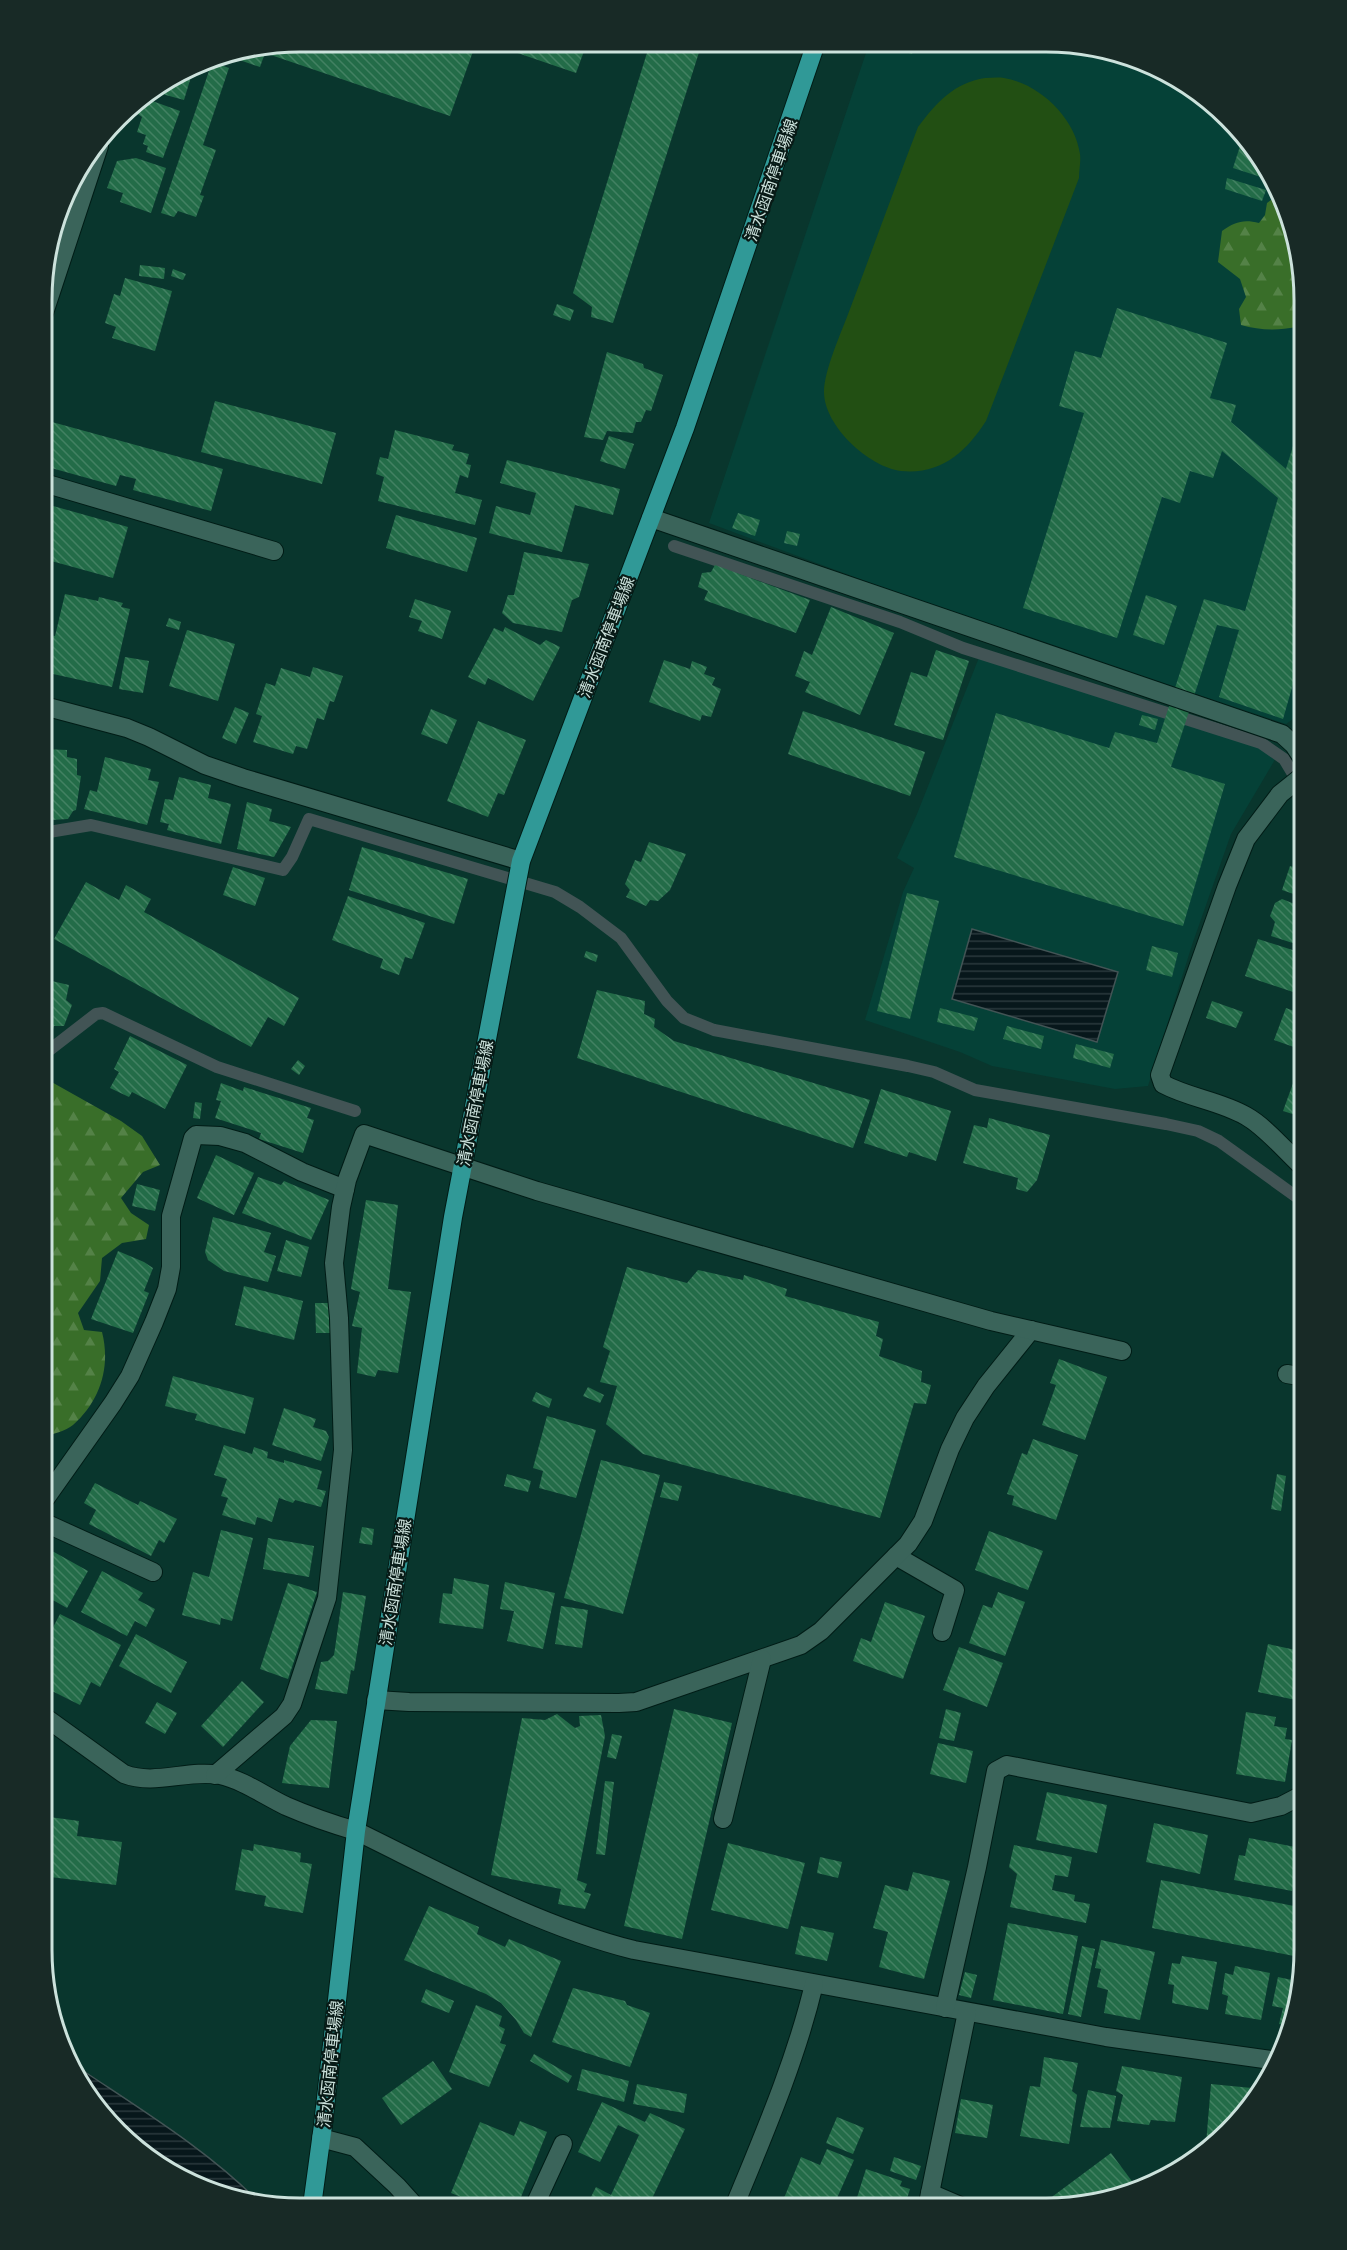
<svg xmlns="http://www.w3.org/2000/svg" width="1347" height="2250" viewBox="0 0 1347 2250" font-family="'Public Sans','Noto Sans JP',sans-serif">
	<defs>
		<pattern id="forest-firs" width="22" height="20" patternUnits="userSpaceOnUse" patternTransform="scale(1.5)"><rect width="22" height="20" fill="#396e29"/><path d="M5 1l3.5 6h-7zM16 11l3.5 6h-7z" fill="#548247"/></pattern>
		<pattern id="water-rules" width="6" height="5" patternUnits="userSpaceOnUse" patternTransform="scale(1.5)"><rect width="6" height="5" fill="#07171b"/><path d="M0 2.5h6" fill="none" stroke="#2a383c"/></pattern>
		<pattern id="building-back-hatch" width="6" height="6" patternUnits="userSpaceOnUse" patternTransform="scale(1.5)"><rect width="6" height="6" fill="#236c48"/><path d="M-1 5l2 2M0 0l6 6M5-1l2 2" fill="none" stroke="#428162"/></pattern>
	</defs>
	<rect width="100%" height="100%" fill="#09362d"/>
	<g fill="#054137">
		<path d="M869,44H1080L1145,62L1204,96L1252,144L1285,202L1305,301V700L1300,714L1286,724L957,615L709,523Z"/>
		<path d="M980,655L1263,739L1272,744L1277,754L1273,763L1231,834L1192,945L1148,1086L1115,1089L992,1066L960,1052L865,1020L903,892L914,868L897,858L917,814Z"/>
	</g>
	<g fill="url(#forest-firs)">
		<path d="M1280,193L1285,202L1305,301V307L1296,327C1277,331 1259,330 1241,325L1239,309L1246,297L1240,279L1218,262L1222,231C1235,222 1243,219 1259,223L1265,215L1267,203Z"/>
		<path d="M43,1080H48L121,1121L142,1136L160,1165L143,1172L121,1198L131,1213L149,1225L146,1239L122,1243L102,1258L100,1281L78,1313L84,1330L102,1332C111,1367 100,1401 73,1425C66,1431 52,1434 43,1437Z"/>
	</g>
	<path fill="#224f13" d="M985,78C991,78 998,77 1004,78C1040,84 1075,118 1080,154C1081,162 1079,170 1079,178L986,421C966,452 941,475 901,471C869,467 824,426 824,392C824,370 842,331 850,309C873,248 895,187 918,127C937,102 954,83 985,78Z"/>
	<g fill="url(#water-rules)" stroke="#425455" stroke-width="1.5">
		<path d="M972,929L1118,972L1097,1042L952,999Z"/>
		<path d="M70,2062C135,2106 206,2148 261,2204L202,2188L143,2154L95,2106Z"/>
	</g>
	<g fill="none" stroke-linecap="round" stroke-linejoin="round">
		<g stroke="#425455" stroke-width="12">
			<path d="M674,546L900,622L963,648L1261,743L1284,759L1305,794"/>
			<path d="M43,833L91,825L283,870L292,857L309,819L555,892L580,907L621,938L667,1001L684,1018L714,1030L908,1066L934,1072L975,1090L1166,1124L1198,1131L1219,1141L1305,1203"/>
			<path d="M43,1055L96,1014L103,1013L217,1067L355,1111"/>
		</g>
	</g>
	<g fill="url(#building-back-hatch)">
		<path d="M301,42L476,43L450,116L265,53L260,67L228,56Z"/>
		<path d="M488,43H587L576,73Z"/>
		<path d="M650,43H702L613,323L591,317L592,307L573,293Z"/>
		<path d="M895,44H916L912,54L894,48Z"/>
		<path d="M212,62L229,68L203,145L216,150L200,195L204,196L196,217L178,211L174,217L161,213Z"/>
		<path d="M194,67L184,100L162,94L163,90L160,88Z"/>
		<path d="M144,98L180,111L163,158L146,152L148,146L143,144L146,135L137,132L142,117L138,114Z"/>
		<path d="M1246,138L1266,169L1264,178L1233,168L1241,143Z"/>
		<path d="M136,158L166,168L151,213L120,202L123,193L107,188L117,161Z"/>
		<path d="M1227,178L1266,190L1262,201L1225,189Z"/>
		<path d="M140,265L165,268L164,279L139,276Z"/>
		<path d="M173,269L186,274L183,280L171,276Z"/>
		<path d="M125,278L172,291L155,351L112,338L116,327L105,323L114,294L120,296Z"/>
		<path d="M557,304L574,310L570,321L553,315Z"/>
		<path d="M1117,308L1227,343L1210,398L1236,405L1231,422L1286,469L1305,407V642L1283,719L1219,697L1239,630L1217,625L1171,767L1225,784L1183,926L954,857L996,713L1109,748L1115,732L1157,743L1204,599L1245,611L1278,498L1222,451L1213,478L1190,471L1180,503L1162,497L1117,638L1023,608L1084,413L1059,406L1075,351L1101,358Z"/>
		<path d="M607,352L643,364L644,368L663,375L651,411L646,410L641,422H636L633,433L607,431L603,440L584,437Z"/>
		<path d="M215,401L336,433L322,484L201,452Z"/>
		<path d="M52,422L223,469L211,511L133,490L136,479L120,475L116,486L44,466V449Z"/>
		<path d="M395,430L454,445L452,450L469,454L466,464L471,465L468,478L460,475L455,493L482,500L475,525L378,501L384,477L376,474L380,457L388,459Z"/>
		<path d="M609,436L634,444L625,469L600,461Z"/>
		<path d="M507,460L620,489L613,515L575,505L562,552L489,533L496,506L530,515L536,493L500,483Z"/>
		<path d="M46,504L128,527L113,578L44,559Z"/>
		<path d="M738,513L760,520L755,536L732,528Z"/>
		<path d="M396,515L477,538L467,572L386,548Z"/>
		<path d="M787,531L800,534L797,546L784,543Z"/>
		<path d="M524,552L589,564L579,597L572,600L562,632L513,623L502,613L508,595H514Z"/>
		<path d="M715,565L810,600L796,633L704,600L708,591L698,587L702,573L711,572Z"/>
		<path d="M65,594L98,601L99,597L123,603L121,607L130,609L112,687L44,672L45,634L55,636Z"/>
		<path d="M1146,595L1177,606L1164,645L1133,635Z"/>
		<path d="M415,599L451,611L442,639L418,631L422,621L409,617Z"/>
		<path d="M831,607L894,633L860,715L805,692L810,682L795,676L804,651L812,655Z"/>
		<path d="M169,618L181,622L179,630L166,626Z"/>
		<path d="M505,627L540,645L546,640L560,647L533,701L488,678L485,685L468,677L494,628L503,632Z"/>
		<path d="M187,630L235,644L218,701L169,686Z"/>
		<path d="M936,650L969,661L943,740L894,725L911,672L927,677Z"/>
		<path d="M125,657L149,661L143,693L119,689Z"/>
		<path d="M664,660L690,669L692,661L707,667L704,674L715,678L712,685L721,689L711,717L702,715L700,721L649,702Z"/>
		<path d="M313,667L343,676L334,702L330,701L324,720L317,718L307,749L296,746L293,754L253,742L262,716L256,714L266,683L275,686L281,668L310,677Z"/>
		<path d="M235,707L249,713L236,744L222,738Z"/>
		<path d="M431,709L457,720L447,744L421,734Z"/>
		<path d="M803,711L925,752L910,796L788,754Z"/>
		<path d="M1142,715L1158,719L1155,730L1139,725Z"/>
		<path d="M478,721L526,740L504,795L498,793L488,817L447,801Z"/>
		<path d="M44,749L67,750V757L77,759V775L81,776L76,810L73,811L68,819L52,820L51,809H43Z"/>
		<path d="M105,757L151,769L148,780L159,782L147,825L84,809L90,790L97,792Z"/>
		<path d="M179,777L211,785L208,798L231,804L221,844L167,830L169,824L160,822L165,799L173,800Z"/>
		<path d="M247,802L272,809L269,821L291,827L274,857L237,849Z"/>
		<path d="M1304,820H1305V852L1295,849Z"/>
		<path d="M649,842L686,854L670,890L658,901L650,900L646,906L626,897L630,890L625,884L635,860L641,862Z"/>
		<path d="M362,847L468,879L454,924L349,890Z"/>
		<path d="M1298,856L1305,859V898L1282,890L1290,866L1294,867Z"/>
		<path d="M233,867L265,878L255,906L223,895Z"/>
		<path d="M86,882L119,900L126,885L151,899L144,912L299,998L284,1026L268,1017L251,1047L54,939Z"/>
		<path d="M907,893L939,901L910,1019L877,1011Z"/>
		<path d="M348,896L425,923L412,959L405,957L399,975L380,968L383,959L332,940Z"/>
		<path d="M1282,899L1305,908V947L1271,936L1275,922L1270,916L1275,903Z"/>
		<path d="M1258,939L1305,954V996L1245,976Z"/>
		<path d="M1152,946L1178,953L1172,977L1146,970Z"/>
		<path d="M586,951L598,955L596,962L584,957Z"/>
		<path d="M43,979L69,985L66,1000L72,1005L64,1026H54L51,1036L43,1041Z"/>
		<path d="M597,990L645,1001L644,1014L655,1019L654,1027L674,1041L870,1100L853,1148L577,1058Z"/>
		<path d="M1212,1001L1243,1012L1236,1028L1206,1018Z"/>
		<path d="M940,1008L978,1018L974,1031L937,1022Z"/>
		<path d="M1286,1008L1305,1015V1051L1274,1040Z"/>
		<path d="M1007,1026L1044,1036L1041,1049L1003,1039Z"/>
		<path d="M130,1036L187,1065L165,1109L132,1092L129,1097L110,1088L119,1072L114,1069Z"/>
		<path d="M1076,1044L1114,1054L1110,1068L1073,1058Z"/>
		<path d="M298,1060L305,1066L299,1075L291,1069Z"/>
		<path d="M1300,1064L1305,1066V1118L1283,1111Z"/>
		<path d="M221,1083L243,1091L244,1087L311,1108L307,1118L314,1120L303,1153L259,1139L261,1133L215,1118L221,1101L216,1100Z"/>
		<path d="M881,1089L951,1111L936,1161L909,1152L907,1157L864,1143Z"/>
		<path d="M195,1102L202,1103L200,1119L193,1118Z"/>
		<path d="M989,1118L1050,1135L1037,1180L1027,1192L1016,1189L1018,1178L963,1163L974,1125L987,1128Z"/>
		<path d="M216,1155L254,1173L234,1215L197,1198Z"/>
		<path d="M258,1177L281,1185L284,1181L329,1200L311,1240L242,1213Z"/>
		<path d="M137,1184L160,1190L155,1211L132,1206Z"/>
		<path d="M366,1200L398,1205L388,1289L411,1292L398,1373L378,1370L375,1377L357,1373L362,1328L352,1326L360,1292L351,1289Z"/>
		<path d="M213,1217L271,1233L264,1252L276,1256L268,1282L224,1271L208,1260L205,1252Z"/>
		<path d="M286,1240L309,1247L301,1277L277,1271Z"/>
		<path d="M118,1251L144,1262L153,1268L144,1291L149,1293L133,1333L91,1319Z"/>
		<path d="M627,1267L687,1283L698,1270L743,1280L744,1275L787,1289L785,1296L879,1322L876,1336L883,1339L879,1356L922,1371L921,1382L931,1385L926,1404L914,1403L880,1518L643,1454L606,1424L617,1386L600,1382L610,1351L603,1347Z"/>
		<path d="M244,1286L303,1301L294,1340L235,1325Z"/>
		<path d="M315,1303H329L330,1333H316Z"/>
		<path d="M1059,1359L1107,1377L1085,1440L1042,1425L1056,1385L1050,1383Z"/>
		<path d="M173,1376L254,1398L245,1434L195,1420L197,1414L165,1406Z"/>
		<path d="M588,1387L604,1395L600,1403L583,1396Z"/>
		<path d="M536,1392L552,1399L549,1408L532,1401Z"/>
		<path d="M284,1408L316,1419L313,1427L326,1431L329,1437L321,1461L272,1445Z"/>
		<path d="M547,1416L596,1430L576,1498L539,1488L543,1471L533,1468Z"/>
		<path d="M1033,1439L1078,1455L1056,1520L1012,1505L1014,1496L1007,1494L1022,1453L1027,1455Z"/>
		<path d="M224,1445L252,1454L254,1447L268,1452L267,1458L284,1463V1460L322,1471L317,1489L326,1491L321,1507L295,1500L293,1503L279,1498L272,1522L257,1517L255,1525L222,1515L228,1498L221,1496L227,1479L214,1475Z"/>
		<path d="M601,1460L660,1475L623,1614L564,1598Z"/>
		<path d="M507,1474L531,1481L528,1492L504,1486Z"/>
		<path d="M1277,1474L1286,1476L1281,1511L1271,1509Z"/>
		<path d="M664,1482L682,1486L678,1501L660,1497Z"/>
		<path d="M95,1483L138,1505L140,1501L177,1519L164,1543L159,1540L151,1556L89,1524L96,1510L84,1503Z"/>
		<path d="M362,1527L374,1529L372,1545L359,1543Z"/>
		<path d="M221,1530L253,1538L232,1621L221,1618L220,1625L182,1615L193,1572L209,1577Z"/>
		<path d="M989,1531L1043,1551L1028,1590L975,1570Z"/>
		<path d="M268,1538L314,1546L309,1577L263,1569Z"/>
		<path d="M45,1547L88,1571L67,1608L42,1594L43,1552Z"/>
		<path d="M102,1571L143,1593L138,1600L155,1609L146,1627L135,1621L127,1636L81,1612Z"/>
		<path d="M454,1578L489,1585L483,1629L439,1623L443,1593L452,1594Z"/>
		<path d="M505,1582L555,1593L543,1649L507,1641L514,1611L500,1609Z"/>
		<path d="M288,1583L317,1592L288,1679L260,1669Z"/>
		<path d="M343,1592L366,1596L354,1671L351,1670L347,1694L315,1689L321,1662L328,1661L334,1655Z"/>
		<path d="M998,1592L1025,1602L1005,1656L969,1643L983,1605L992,1608Z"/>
		<path d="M885,1602L925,1616L903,1679L853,1661L861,1638L871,1642Z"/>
		<path d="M561,1606L588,1610L582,1648L555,1644Z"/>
		<path d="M60,1614L121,1645L100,1687L91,1682L80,1705L42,1686V1648Z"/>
		<path d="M136,1634L187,1662L171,1693L119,1666Z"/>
		<path d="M1268,1644L1305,1652V1702L1258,1692Z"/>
		<path d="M959,1647L1003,1663L987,1707L943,1690Z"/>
		<path d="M242,1681L264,1702L223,1747L201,1726Z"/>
		<path d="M157,1702L177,1713L165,1734L145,1723Z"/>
		<path d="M674,1709L732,1723L682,1939L624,1926Z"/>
		<path d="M946,1709L961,1713L954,1741L939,1738Z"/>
		<path d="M1246,1712L1276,1717L1274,1726L1287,1728L1285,1739L1292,1740L1285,1782L1236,1774Z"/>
		<path d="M557,1714L575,1728L580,1726L579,1716L601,1715L605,1736L577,1880L587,1884L584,1892L591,1894L585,1909L558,1904L561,1889L491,1875L522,1718L545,1720Z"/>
		<path d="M311,1720L337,1721L329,1788L282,1783L290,1746Z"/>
		<path d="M612,1734L622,1736L616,1759L607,1757Z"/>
		<path d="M938,1743L973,1751L966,1783L930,1774Z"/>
		<path d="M605,1781L614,1782L605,1855L596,1854Z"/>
		<path d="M1047,1792L1107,1805L1097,1853L1036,1840Z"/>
		<path d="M42,1816L79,1821L77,1836L122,1842L116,1885L42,1876Z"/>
		<path d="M1154,1823L1208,1835L1200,1874L1146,1862Z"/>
		<path d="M1249,1838L1300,1848L1292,1891L1234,1880L1239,1855L1245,1856Z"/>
		<path d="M728,1843L805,1863L788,1929L711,1910Z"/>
		<path d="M254,1844L301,1853L300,1862L312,1864L303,1913L264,1906L266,1896L235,1890L242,1849L253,1851Z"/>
		<path d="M1014,1845L1072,1857L1068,1877L1055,1875L1052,1890L1075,1895L1074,1901L1090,1904L1086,1923L1010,1907L1017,1874L1009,1867Z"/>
		<path d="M820,1857L842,1862L838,1878L817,1873Z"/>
		<path d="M913,1872L950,1881L924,1979L879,1967L888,1932L873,1928L885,1885L908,1891Z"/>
		<path d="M1161,1880L1304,1908V1958L1152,1928Z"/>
		<path d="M429,1906L479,1927L477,1934L505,1947L509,1939L561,1961L531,2037L524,2033L516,2020L501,2003L486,1994L404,1960Z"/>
		<path d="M1008,1923L1078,1936L1063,2014L993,2000Z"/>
		<path d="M801,1926L834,1933L827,1961L795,1954Z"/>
		<path d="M1101,1940L1155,1952L1140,2020L1104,2013L1108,1990L1097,1987L1101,1969L1095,1968Z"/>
		<path d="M1082,1946L1095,1949L1081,2017L1068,2014Z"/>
		<path d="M1182,1956L1217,1962L1208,2010L1172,2003L1174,1985L1168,1984L1172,1963L1180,1964Z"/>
		<path d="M1235,1966L1270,1973L1261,2020L1225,2014L1228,1996L1222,1994L1225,1973L1233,1975Z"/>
		<path d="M965,1972L977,1975L971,1998L959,1995Z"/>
		<path d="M1278,1977L1301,1982L1290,2027L1279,2024L1283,2008L1272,2006Z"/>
		<path d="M573,1988L625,2001L627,2005L650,2013L630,2067L552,2042Z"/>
		<path d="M426,1989L454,2001L449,2013L421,2002Z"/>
		<path d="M476,2005L502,2016L499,2026L505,2029L500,2043L506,2045L489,2087L449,2072Z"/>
		<path d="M534,2054L572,2076L568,2083L530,2061Z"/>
		<path d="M1044,2057L1078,2063L1072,2091L1077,2095L1069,2144L1020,2136L1030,2086L1040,2087Z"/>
		<path d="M433,2061L452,2089L401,2125L382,2098Z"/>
		<path d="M1122,2066L1182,2077L1175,2122L1151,2120L1149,2125L1117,2121L1123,2095L1116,2091Z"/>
		<path d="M582,2069L629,2081L624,2102L577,2090Z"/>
		<path d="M637,2084L687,2094L684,2113L633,2104Z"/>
		<path d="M1211,2084L1262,2089L1252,2106L1214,2145L1206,2144Z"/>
		<path d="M1088,2090L1116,2096L1110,2128L1080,2127Z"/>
		<path d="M961,2099L993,2105L987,2138L955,2133Z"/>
		<path d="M602,2102L645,2122L650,2113L685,2129L648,2207H586L596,2187L611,2195L639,2135L618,2125L600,2162L578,2152Z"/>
		<path d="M837,2117L864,2128L853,2154L826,2143Z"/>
		<path d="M520,2121L547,2132L517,2207L483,2206L451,2193L480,2122L514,2136Z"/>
		<path d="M827,2149L854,2160L833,2207H806L784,2198L801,2157L820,2165Z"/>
		<path d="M1111,2153L1137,2188L1134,2191L1046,2208H1037Z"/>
		<path d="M894,2157L921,2166L916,2180L890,2171Z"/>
		<path d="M866,2169L902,2181L900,2186L910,2189L906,2202L911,2205L910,2208L854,2207Z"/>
	</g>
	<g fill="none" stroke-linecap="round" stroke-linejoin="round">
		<defs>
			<g id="minor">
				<path d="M44,313L99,146"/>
				<path d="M44,483L274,551"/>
				<path d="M651,518L1282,734L1294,745L1305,762"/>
				<path d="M44,706L127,728L149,737L205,765L243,778L521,861"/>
				<path d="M1305,1169C1287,1153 1266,1127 1246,1116C1220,1101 1189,1098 1163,1084L1160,1075L1227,886L1246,839L1280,794L1305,774"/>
				<path d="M1287,1374L1305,1377"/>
				<path d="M43,1502L113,1403L130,1376L154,1322L167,1289L171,1267V1216L193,1138L196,1135L220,1136L245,1143L302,1172L345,1189"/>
				<path d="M43,1522L153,1572"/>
				<path d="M896,1556L955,1590L942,1632"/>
				<path d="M376,1700L409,1702L619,1703L636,1702L801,1645L821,1631L908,1544L923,1521L950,1449L965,1418L986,1386L1031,1330"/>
				<path d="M42,1715L124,1774C155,1786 188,1769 220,1775C243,1780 265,1796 286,1806C309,1816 332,1824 356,1831C444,1874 538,1926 634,1950L1106,2037L1278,2061"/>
				<path d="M215,1775L284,1716L292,1704L327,1598L343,1450L339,1318L334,1263L341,1207L347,1180L364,1134L537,1191L991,1321L1122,1351"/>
				<path d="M723,1819L762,1659"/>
				<path d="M945,2008L977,1867L996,1771L1007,1765L1251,1813L1281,1806L1304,1794"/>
				<path d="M321,2138L355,2147L397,2186L415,2206"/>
				<path d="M930,2193L965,2208"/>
				<path d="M534,2207L563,2144"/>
				<path d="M734,2207C764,2134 796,2060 814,1984"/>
				<path d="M927,2208L967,2012"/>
			</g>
			<path id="major" d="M312,2206L323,2125L356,1831L453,1217L521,861L685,428L816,43"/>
		</defs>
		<use href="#minor" stroke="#001c16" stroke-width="20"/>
		<use href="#major" stroke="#001c16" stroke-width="20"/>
		<use href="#minor" stroke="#3a645a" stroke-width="18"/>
		<use href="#major" stroke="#309997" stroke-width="18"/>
	</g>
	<g text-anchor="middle" stroke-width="4.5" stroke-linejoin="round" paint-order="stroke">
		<g font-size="16" fill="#cce2dc" stroke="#081a16">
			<text transform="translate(771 180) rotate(-71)" y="6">清水函南停車場線</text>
			<text transform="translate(606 637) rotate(-69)" y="6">清水函南停車場線</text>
			<text transform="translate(475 1103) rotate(-79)" y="6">清水函南停車場線</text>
			<text transform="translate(395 1582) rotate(-81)" y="6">清水函南停車場線</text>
			<text transform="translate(330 2064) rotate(-84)" y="6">清水函南停車場線</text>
		</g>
	</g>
	<path d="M0 0H1347V2250H0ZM300 52H1046A248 248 0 0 1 1294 300V1950A248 248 0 0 1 1046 2198H300A248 248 0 0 1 52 1950V300A248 248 0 0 1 300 52Z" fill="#182a26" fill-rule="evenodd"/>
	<path fill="none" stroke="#cce2dc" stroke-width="3" d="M300 52H1046A248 248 0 0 1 1294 300V1950A248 248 0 0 1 1046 2198H300A248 248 0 0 1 52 1950V300A248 248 0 0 1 300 52Z"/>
</svg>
